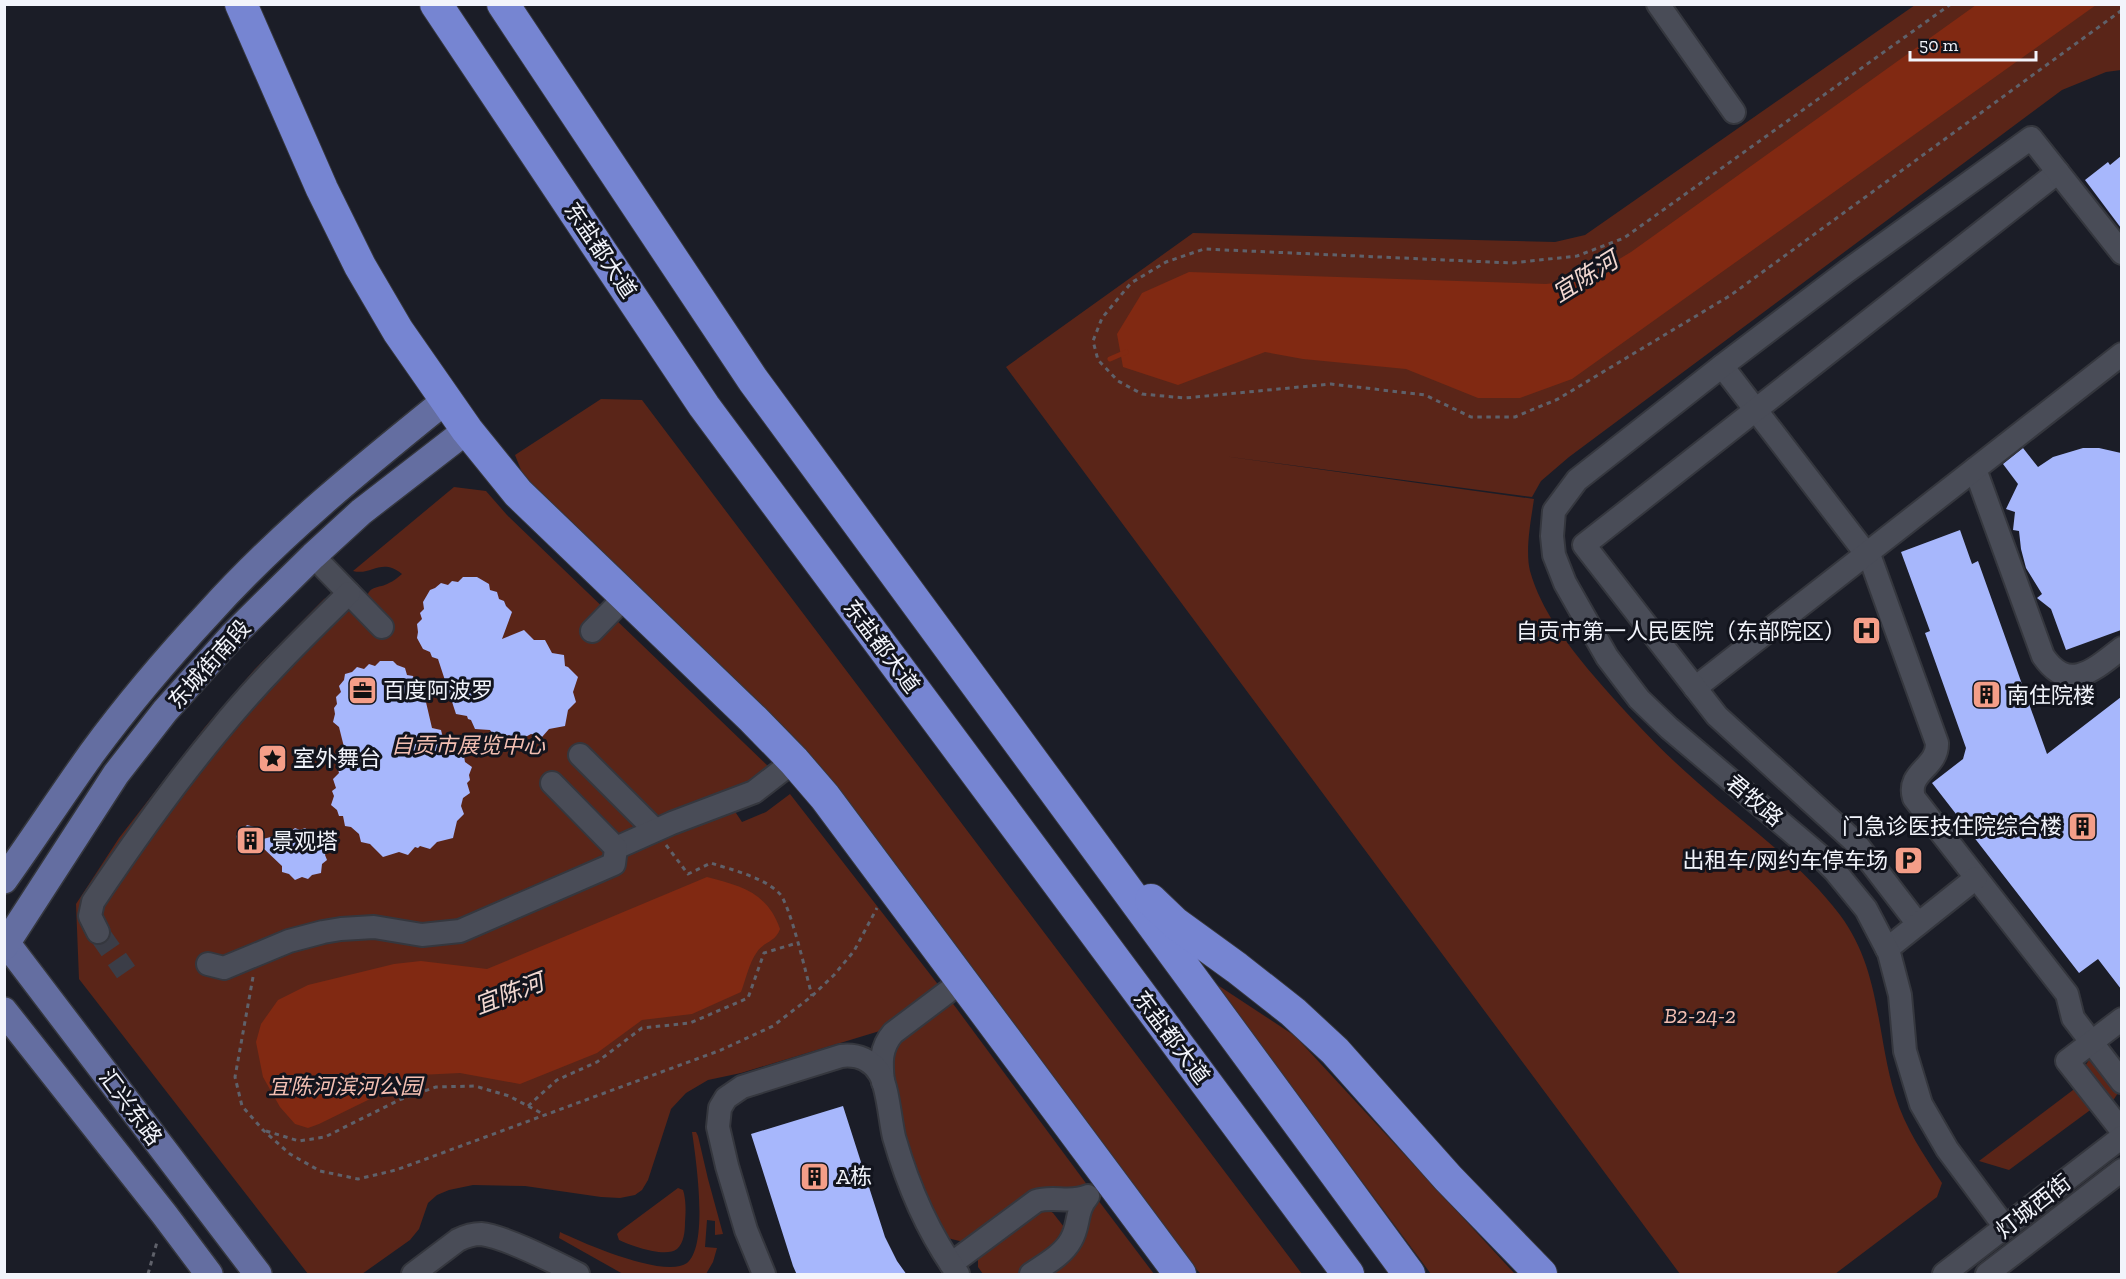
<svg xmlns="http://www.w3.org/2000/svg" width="2126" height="1279" viewBox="0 0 2126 1279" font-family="'Zilla Slab','Noto Sans SC',serif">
	<rect width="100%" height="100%" fill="#1b1d27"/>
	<g fill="#5a2518">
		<path d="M1915,5H2121V70L2106,72L2062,90L1569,457L1541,481L1532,497L1223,456L1534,499C1531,520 1525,550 1530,571C1541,610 1567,644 1593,675C1626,713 1659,749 1697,782C1745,825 1801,863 1840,915C1881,970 1876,1033 1895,1095C1905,1128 1924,1155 1942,1183L1937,1197L1835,1274H1680L1006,367L1193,233L1555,242L1585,235Z"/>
		<path d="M601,399L642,400L1302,1274H1201L1197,1270L848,810L527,485L515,455Z"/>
		<path d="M454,487L486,491L507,515L770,768L749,785L724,795L742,822L766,812L790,794L940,987L883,1030L741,1073L708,1080L686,1093L671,1109L648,1180L642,1190L635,1195L620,1198L601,1197L525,1186L473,1185L449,1190L437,1195L428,1203L419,1229L410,1240L362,1274H308L79,979L76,904L119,838L205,727L255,669L325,598L324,601L266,668L366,599C370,584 379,589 389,583C394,581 398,577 402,574C381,557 372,576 353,571Z"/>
		<path d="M1213,982L1295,1036L1515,1274H1431Z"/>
		<path d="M951,1001L1088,1186L964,1242L947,1238L923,1193L899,1119L890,1054L894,1045Z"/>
		<path d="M2089,1060H2092L2116,1090L2118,1093L2114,1099H2110L2085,1066Z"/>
		<path d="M2077,1087L2093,1108L2009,1170L1979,1161Z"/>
		<path d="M692,1132H696L698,1136L708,1179L723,1234L715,1235V1221L707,1220L705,1247L717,1248L713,1262L706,1274H623L559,1238L560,1232C583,1243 665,1279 687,1263C709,1245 696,1159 692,1132Z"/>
		<path d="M678,1188L683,1190C686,1199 686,1212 685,1222C685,1231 684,1243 677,1249C666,1258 631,1246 619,1240L617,1234L620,1231Z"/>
		<path d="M1098,1200L1154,1274H1043L1085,1214Z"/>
		<path d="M1047,1209L1053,1213L1064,1227V1231L1059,1244L1018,1274H983L978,1267V1257L1036,1211Z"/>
	</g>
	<g fill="#812912">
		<path d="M1976,5H2096L1572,379L1520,398H1478L1406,369L1303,359L1265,352L1178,385L1123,367L1117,334L1142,293L1189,272L1546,284L1586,279L1631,252Z"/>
		<path d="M707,877C741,886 767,892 780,929C775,943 764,941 757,952C749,963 746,979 741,992L692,1014L642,1020L597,1053L520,1084L460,1073L419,1075L319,1124L308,1128L295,1124L280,1107L263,1077L256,1042L261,1024L278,1000L308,985L394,964L421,961L487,969Z"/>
	</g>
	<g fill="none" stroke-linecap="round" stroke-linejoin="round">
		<path stroke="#812912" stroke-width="5" d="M1110,359L1126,352"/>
	</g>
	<g fill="#a7b7fc">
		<path d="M2121,156V228L2085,180L2108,162L2110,165Z"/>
		<path d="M2023,448L2038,467L2053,457L2083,448H2099L2121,453V630L2066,650L2051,609L2037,598L2042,594L2026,568L2021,549L2019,531L2013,530L2015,512L2006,509L2018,484L2003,464Z"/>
		<path d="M1960,530L1972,564L1978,561L2047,754L2121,697V989L2098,959L2079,973L1932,783L1963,759L1966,748L1925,633L1930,631L1901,552Z"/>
		<path d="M463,577H477L489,584L490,590L497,592L499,599L504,601L506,606L512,612L502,639L524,630L534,640H545L552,653L564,655L565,666L568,667L578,677L573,692L576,702L568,710L565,726L549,729L542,737L531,734L518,741L509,735L507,736L505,734L496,738L490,730L475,729L471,720L468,719L467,716L456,714L438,659L432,657L430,652L423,649L417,638L418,632L417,624L422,619L420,613L424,609L423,602L430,590L435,588L441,583L448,585L452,581L458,582Z"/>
		<path d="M380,661H393L397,665L405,668L407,675L413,676L415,682L422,685L432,728L441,730L443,738L447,739L449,744L457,746L459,755L464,756L465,762L472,767L469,775L470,780L467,783L470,793L463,798L461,806L464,814L457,821L453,838L437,842L430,849L420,846L418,848L415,847L408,855L399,852L383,857L370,844L361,842L359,834L351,827L345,826L343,816H339L337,810L331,805L334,796L332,791L336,788L333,779L339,773L338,769L342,765L339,757L345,751L339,727L333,722L335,714L334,708L337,704L336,697L341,692L339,686L344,680L345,674L352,672L357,667L364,669L369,664L375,666Z"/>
		<path d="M247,825L261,829L263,839L290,832L295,828L300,830L305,828L328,846L325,855L327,860L322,864L321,873L312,875L308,879L302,877L295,880L289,874L282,872V866L262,847L255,854L240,851L236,836Z"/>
		<path d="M843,1106L885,1237L897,1261L907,1275H797L793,1266L751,1134Z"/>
	</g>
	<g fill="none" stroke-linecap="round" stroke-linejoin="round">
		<path stroke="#3b3d47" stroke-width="22" stroke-dasharray="22 11" stroke-linecap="butt" d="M98,932L126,972"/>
		<defs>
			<g id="minor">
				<path d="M1658,4L1734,112"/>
				<path d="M1722,366L1871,560L1937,743C1938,768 1906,772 1914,798L2067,994L2073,1018L2122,1082"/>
				<path d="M1975,469L2043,656C2069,694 2095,669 2122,648"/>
				<path d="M313,556L382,627"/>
				<path d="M592,631L625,597"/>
				<path d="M1695,688L2122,354"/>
				<path d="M580,755L655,830"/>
				<path d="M616,848L672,823L754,792L794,761"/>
				<path d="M1918,924L1855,842L1717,716L1584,545L2058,172"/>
				<path d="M98,932L90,916L93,902C132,844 172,787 217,733C257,683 303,638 349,593"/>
				<path d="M1887,949L1976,878"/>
				<path d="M208,964L224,968L289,941L323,932L341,929L374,927L422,935L460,931L614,864L616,848L552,783"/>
				<path d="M2122,1019L2067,1061L2122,1131"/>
				<path d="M883,1082C881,1063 880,1048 893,1033L962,981"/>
				<path d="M2005,1227L1947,1149L1921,1104L1905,1051L1900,995L1889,953L1866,909L1835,871L1819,855L1669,728L1639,699L1607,657L1565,583L1554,555L1552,536L1554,511L1577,480L1722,366L1847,271L2031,138L2122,253"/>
				<path d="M951,1264L1036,1201C1053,1195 1070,1204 1088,1196C1075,1211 1080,1225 1071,1240C1063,1255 1044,1265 1031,1274"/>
				<path d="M413,1274L458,1240C466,1236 472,1234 481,1234C504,1236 556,1263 578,1274"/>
				<path d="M764,1274L746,1230L727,1166L718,1127L720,1108L726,1098L742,1087L841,1056C857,1054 872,1060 880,1074C888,1088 890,1120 894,1137C908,1186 928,1233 958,1274"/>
				<path d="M1944,1274L2122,1137"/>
				<path d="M1987,1274L2122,1170"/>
			</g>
			<g id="major">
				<path d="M4,880C34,838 62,795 92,753C128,704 168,657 209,613C280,534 363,467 446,400"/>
				<path d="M4,940L258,1274"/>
				<path d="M4,947L116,774L165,711L233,635L313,556L361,512L467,430"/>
				<path d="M4,1011L164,1214L209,1274"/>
			</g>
			<g id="highway">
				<path d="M241,4L322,189L360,266L398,331L467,430L518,493L753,719L794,761L825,797L1180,1274"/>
				<path d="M436,4L704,406L1348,1274"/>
				<path d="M503,4L753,380L1409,1274"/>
				<path d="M1151,900L1175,923L1237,968L1293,1012L1335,1051L1448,1178L1541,1274"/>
			</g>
		</defs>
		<use href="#minor" stroke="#35373e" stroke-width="26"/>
		<use href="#major" stroke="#35373e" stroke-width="30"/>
		<use href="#highway" stroke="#35373e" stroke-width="34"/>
		<g stroke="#5f616a" stroke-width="3" stroke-dasharray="4.5 4.5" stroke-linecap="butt">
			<path d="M1951,4L1624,238L1577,256L1512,263L1204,249L1166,262L1131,283L1102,318L1093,341L1098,360L1118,381L1142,394L1185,398L1331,384L1425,395L1471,417H1515L1558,399L1731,295L2122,10"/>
			<path d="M666,845L688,874L711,863C732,870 763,877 779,893C790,903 807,978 812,996"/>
			<path d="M253,977L235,1077L242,1106L263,1130L290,1154L320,1171L358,1179L396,1170L721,1050L773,1026L812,996L834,975L854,951L877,908"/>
			<path d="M528,1106L557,1080L597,1062L642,1028L690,1023L748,998L764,953L797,943"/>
			<path d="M266,1131L299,1141L325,1137L399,1100L436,1087L475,1086L509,1096L545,1115"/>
			<path d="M148,1274L157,1242"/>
		</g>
		<use href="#minor" stroke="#494c57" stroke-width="22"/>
		<use href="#major" stroke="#646ea1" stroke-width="27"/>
		<use href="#highway" stroke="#7685d2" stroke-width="32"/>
	</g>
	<defs>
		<symbol id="hospital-square" viewBox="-11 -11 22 22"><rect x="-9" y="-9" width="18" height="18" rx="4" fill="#f49e88" stroke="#12141d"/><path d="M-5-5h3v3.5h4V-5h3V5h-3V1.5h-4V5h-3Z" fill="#111"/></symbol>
		<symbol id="office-square" viewBox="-11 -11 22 22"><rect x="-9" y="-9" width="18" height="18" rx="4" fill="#f49e88" stroke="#12141d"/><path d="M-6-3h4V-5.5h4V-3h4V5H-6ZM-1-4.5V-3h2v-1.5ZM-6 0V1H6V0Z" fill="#111"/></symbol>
		<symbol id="building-square" viewBox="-11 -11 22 22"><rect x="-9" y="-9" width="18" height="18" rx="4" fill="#f49e88" stroke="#12141d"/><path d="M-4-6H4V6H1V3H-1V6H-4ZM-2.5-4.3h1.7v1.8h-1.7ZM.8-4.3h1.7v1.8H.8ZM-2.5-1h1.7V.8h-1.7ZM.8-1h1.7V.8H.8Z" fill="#111"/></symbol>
		<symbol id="sight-square" viewBox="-11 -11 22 22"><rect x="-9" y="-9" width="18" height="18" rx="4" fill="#f49e88" stroke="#12141d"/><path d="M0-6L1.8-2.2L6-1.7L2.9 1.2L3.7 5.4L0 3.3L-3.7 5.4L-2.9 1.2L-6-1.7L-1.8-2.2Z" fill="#111"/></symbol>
		<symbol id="parking-square" viewBox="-11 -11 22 22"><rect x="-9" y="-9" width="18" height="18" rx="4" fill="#f49e88" stroke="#12141d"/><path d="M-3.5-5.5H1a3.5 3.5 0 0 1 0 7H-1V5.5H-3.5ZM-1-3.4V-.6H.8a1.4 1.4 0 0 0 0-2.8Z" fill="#111"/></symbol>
	</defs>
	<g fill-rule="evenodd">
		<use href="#hospital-square" x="1850" y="614" width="33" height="33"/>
		<use href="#office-square" x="346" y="674" width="33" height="33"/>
		<use href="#building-square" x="1970" y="678" width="33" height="33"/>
		<use href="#sight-square" x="256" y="742" width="33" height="33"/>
		<use href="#building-square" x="2066" y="810" width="33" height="33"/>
		<use href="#building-square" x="234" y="824" width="33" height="33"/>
		<use href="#parking-square" x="1892" y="844" width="33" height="33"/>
		<use href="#building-square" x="798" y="1160" width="33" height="33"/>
	</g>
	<g text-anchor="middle" stroke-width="6" stroke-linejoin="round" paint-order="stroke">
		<g font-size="22" fill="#f2f4fb" stroke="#12141d">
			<text transform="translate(601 250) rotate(56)" y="8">东盐都大道</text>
			<text transform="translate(882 646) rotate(53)" y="8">东盐都大道</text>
			<text transform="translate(209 664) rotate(-48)" y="8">东城街南段</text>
			<text transform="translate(1755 800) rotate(40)" y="8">君牧路</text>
			<text transform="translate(1172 1037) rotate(53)" y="8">东盐都大道</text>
			<text transform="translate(131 1107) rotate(53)" y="8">汇兴东路</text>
			<text transform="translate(2033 1206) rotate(-38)" y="8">灯城西街</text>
		</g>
		<g font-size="22" fill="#f2f4fb" stroke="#12141d" text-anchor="start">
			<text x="1846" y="639" text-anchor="end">自贡市第一人民医院（东部院区）</text>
			<text x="383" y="698">百度阿波罗</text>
			<text x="2007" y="703">南住院楼</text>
			<text x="293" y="766">室外舞台</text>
			<text x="2062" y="834" text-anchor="end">门急诊医技住院综合楼</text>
			<text x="272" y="849">景观塔</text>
			<text x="1888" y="868" text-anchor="end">出租车/网约车停车场</text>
			<text x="836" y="1184">A栋</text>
		</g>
		<g font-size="22" font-style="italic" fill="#f3bfb2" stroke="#12141d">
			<text x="468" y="753">自贡市展览中心</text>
			<text x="1700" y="1023">B2-24-2</text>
			<text x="345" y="1094">宜陈河滨河公园</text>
		</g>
		<g font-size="24" font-style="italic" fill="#f2d8d1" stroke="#12141d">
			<text transform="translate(1585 277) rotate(-32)" y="8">宜陈河</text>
			<text transform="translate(509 994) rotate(-21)" y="8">宜陈河</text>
		</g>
	</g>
	<rect width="2126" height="1279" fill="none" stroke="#f2f4fb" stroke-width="12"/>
	<path d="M1910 51v9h126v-9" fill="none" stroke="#f2f4fb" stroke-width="3"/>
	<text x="1919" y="51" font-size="18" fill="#f2f4fb" stroke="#12141d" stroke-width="4.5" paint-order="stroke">50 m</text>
</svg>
